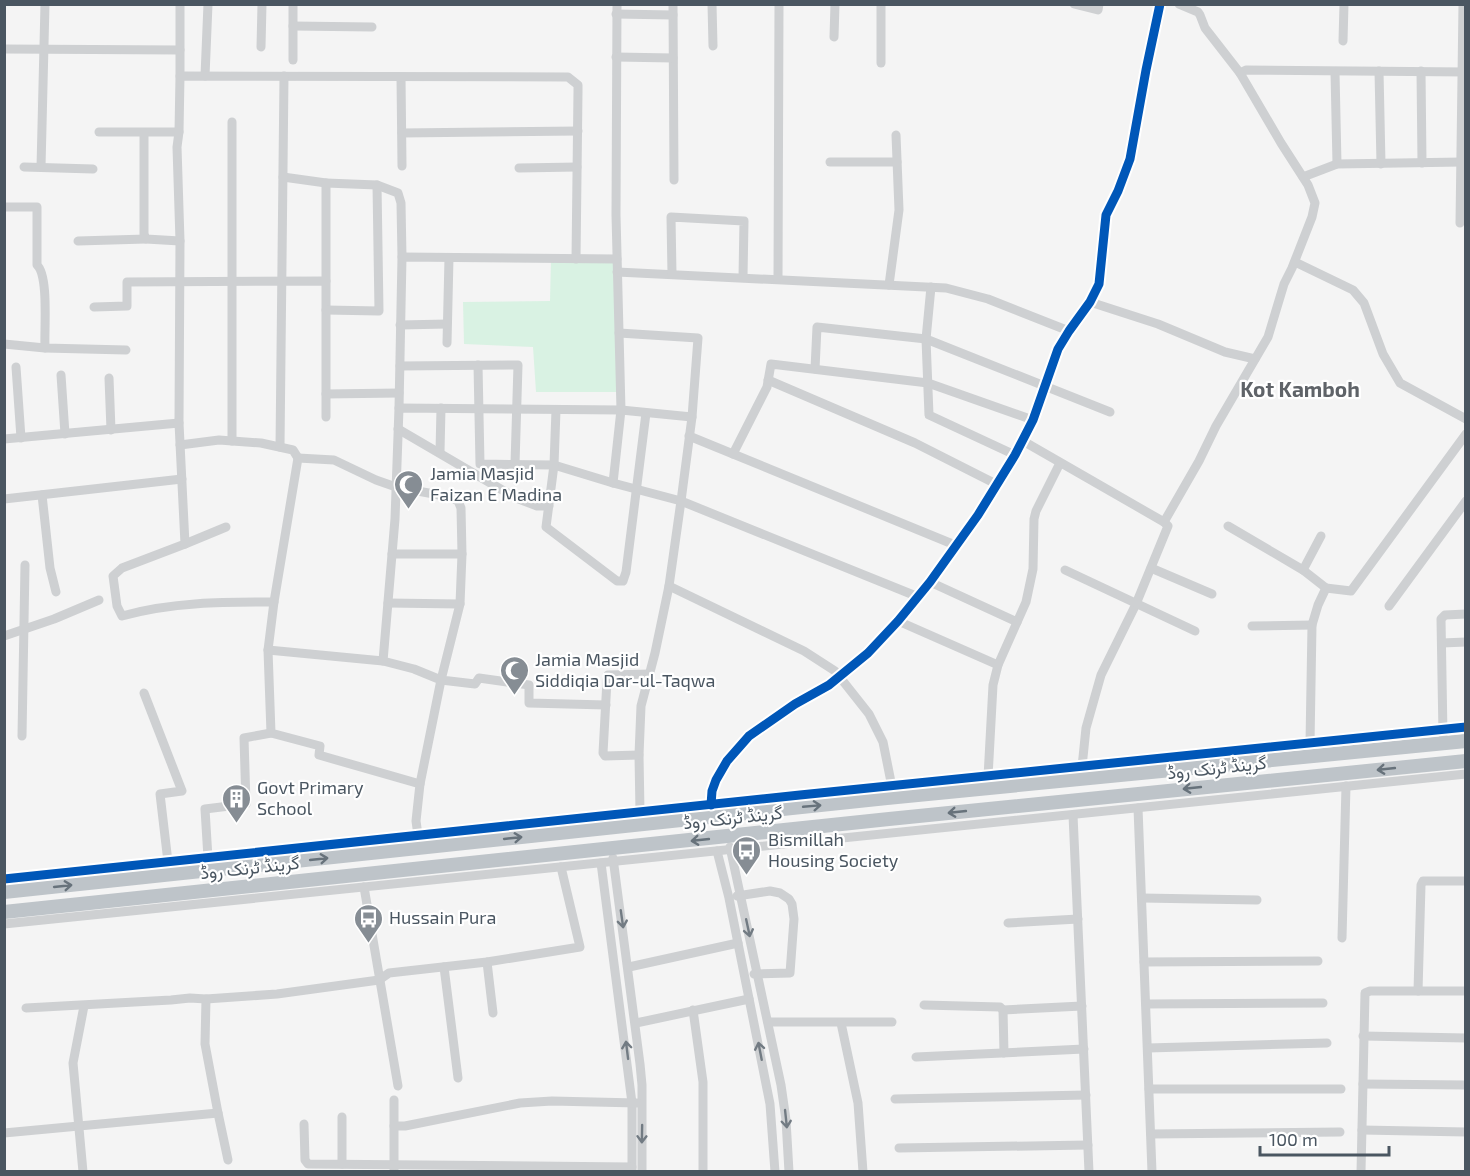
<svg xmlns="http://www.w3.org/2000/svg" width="1470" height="1176" viewBox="0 0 1470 1176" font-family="'Exo 2',Vazirmatn,sans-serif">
	<rect width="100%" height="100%" fill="#f4f4f4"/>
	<path fill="#d9f2e3" d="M551,258L617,259L621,392H536L533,347L464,344L463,302L550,301Z"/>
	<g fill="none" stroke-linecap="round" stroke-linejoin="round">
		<g stroke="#ced0d2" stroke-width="9">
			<path d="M180,4V76"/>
			<path d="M293,4V60"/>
			<path d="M617,4L616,215L621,410L613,483L681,501L669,586L655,653L641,706L639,755L640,812"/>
			<path d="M673,4L674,180"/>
			<path d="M712,4L713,46"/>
			<path d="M1074,4L1098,10L1099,4"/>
			<path d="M616,14L673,15"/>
			<path d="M293,26L372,27"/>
			<path d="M834,37L835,4"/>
			<path d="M1343,41L1344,4"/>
			<path d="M261,47L262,4"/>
			<path d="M4,49L180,50"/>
			<path d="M616,57L673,58"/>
			<path d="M881,63V4"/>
			<path d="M1379,71L1381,164"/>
			<path d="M1421,71L1422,163"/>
			<path d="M1335,72L1337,164"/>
			<path d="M1240,73L1246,70L1466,72"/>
			<path d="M205,76L208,4"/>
			<path d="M401,77L402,166"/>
			<path d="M99,132H179"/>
			<path d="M144,133V234L146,239L180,241"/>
			<path d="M402,133L578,131"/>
			<path d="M830,162H897"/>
			<path d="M24,167L93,169"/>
			<path d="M41,167L45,4"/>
			<path d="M519,168L577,167"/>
			<path d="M283,177L326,183V281"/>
			<path d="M1303,177L1337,164L1462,162"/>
			<path d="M326,183L377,185L398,193L401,203L402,257"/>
			<path d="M4,207H37V265C49,276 44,330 45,348"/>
			<path d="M1460,223L1463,4"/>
			<path d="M78,241L146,239"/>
			<path d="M1295,262L1353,290L1364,303L1383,354L1400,383L1466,419"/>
			<path d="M617,272L946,288L988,299L1069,331"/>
			<path d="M672,274L671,217L744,221L743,277"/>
			<path d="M778,279L779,4"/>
			<path d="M889,285L899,210L896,135"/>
			<path d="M931,287L926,339L929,415L1015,455"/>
			<path d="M1090,302L1158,324L1225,352L1255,359"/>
			<path d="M94,307L127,306V282L326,281V417"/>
			<path d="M326,310L379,311L377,185"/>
			<path d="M400,325L447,324"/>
			<path d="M619,333L698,338L692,417L681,501L916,596"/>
			<path d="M447,343L449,258"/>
			<path d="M4,344L45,348L126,350"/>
			<path d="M478,365L480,464L554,465L613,483"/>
			<path d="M400,366L518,365L515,464"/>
			<path d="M16,367L21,438"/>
			<path d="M815,369L817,327L926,339L1110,412"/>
			<path d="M61,375L65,434"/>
			<path d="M109,378L111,430"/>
			<path d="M768,380L915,443L998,485"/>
			<path d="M326,394L399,393"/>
			<path d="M399,408L402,257L617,259"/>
			<path d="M556,410L554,465L546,527L617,581H623L626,572L646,413"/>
			<path d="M179,423L180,241L177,147L179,132L180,76L568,77L578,85V91L576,259"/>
			<path d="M398,429L516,498L537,506H549"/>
			<path d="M689,436L955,545"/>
			<path d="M4,439L179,423L185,544L122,568L113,576L117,606L122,616C172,602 223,602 274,602L268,650L271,733L320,746L319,755L420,784L416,821L418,835"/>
			<path d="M232,441V122"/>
			<path d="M1023,441L1164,522L1168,526L1136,604L1101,675L1086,728L1082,767"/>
			<path d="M180,445L219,440L261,443L293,450L298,458"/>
			<path d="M280,447L284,76"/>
			<path d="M440,452L441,408"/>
			<path d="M733,454L767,387L771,364L928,383L1033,420"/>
			<path d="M42,495L50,568L56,592"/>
			<path d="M4,499L182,479"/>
			<path d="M1164,522L1199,461L1216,426L1268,337L1284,284L1292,268L1312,217L1315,203L1308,185L1281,143L1240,73L1205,28L1200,15L1198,12L1179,4"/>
			<path d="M1228,526L1303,570L1326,588"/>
			<path d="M185,544L226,527"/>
			<path d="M392,554H462"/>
			<path d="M1151,568L1212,594"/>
			<path d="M1065,570L1195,631"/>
			<path d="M1303,570L1321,536"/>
			<path d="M930,582L1017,622"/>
			<path d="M669,586L804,651L835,671L869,714L883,742L892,787"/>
			<path d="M274,602L298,458L334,460L376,480L396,487L450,497L458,501L461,508L462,554L460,604L441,680L475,684L479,678L529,685V703L606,705"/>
			<path d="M388,603L460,604"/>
			<path d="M1389,606L1466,501"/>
			<path d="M898,621L998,665"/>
			<path d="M1252,626L1312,625"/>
			<path d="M4,636L54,619L99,600"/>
			<path d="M1442,643L1466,642"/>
			<path d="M268,650L383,661L414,669L441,680L420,784"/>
			<path d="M383,661L395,519L399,408L621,410L692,417"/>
			<path d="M144,693L182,791L160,794L168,862"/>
			<path d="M1443,735L1441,619L1445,615L1466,614"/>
			<path d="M22,736L25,565"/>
			<path d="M1310,743L1312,625L1318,605L1326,588L1351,591L1466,434"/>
			<path d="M639,755L605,756L603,753L607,680L608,675L650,674"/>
			<path d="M988,777L993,685L998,665L1026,602L1033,569L1034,519L1036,511L1060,463"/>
			<path d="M711,805L712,791L716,780L727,761L749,736L795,704L829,685L868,653L898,621L930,582L978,515L1015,455L1033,420L1058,349L1069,331L1090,302L1099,284L1106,215L1118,191L1130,159L1146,70L1160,4"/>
			<path d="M1138,808L1152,1172"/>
			<path d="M1073,815L1089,1172"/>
			<path d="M730,847L781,1085L786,1120L789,1172"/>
			<path d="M717,851L729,898L770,1104L775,1172"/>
			<path d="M208,858L205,809L246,804L244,738L271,733"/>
			<path d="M613,858L640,1064L642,1085V1172"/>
			<path d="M601,863L632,1103V1172"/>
			<path d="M4,879L800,795L1466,727"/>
			<path d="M1466,881H1423L1421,885L1418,991H1466"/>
			<path d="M364,887L398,1086"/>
			<path d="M737,896L770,891L780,893L789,899L792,904L794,919L790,973L754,974"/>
			<path d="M1142,898L1257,900"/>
			<path d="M1008,923L1078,919"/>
			<path d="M4,924L1466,774"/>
			<path d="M1342,938L1346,786"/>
			<path d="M487,962L493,1013"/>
			<path d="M1144,962L1318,961"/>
			<path d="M444,967L458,1078"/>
			<path d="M629,967L738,943"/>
			<path d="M206,999L277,994L379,980L389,973L487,962L580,947L561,867"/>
			<path d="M1146,1004L1323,1003"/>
			<path d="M924,1005L1000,1007L1003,1010L1082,1006"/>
			<path d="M693,1010L703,1082V1172"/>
			<path d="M1003,1010L1004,1053"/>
			<path d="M768,1022H892"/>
			<path d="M636,1023L749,999"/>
			<path d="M841,1023L858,1103L863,1172"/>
			<path d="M1363,1036L1466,1038"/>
			<path d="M1148,1048L1327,1043"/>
			<path d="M916,1057L1084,1049"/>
			<path d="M1363,1084L1466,1085"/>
			<path d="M1149,1089H1341"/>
			<path d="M895,1099L1086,1095"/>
			<path d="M394,1100V1170"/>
			<path d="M218,1113L228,1160"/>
			<path d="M304,1124L305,1160L308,1164L632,1167"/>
			<path d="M394,1126H405L520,1103L552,1101L637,1103"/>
			<path d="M1362,1130L1466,1132"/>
			<path d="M4,1133L218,1113L205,1044L206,999L190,998L171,1000L26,1008"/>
			<path d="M1151,1134L1340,1132"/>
			<path d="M899,1148L1088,1145"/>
			<path d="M342,1164V1117"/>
			<path d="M83,1172L73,1063L84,1006"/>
			<path d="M1361,1172L1365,993L1370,991H1418"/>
		</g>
		<g stroke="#bec4c9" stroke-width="14">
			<path d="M4,892L887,798L1466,741"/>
			<path d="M4,912L889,819L1466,761"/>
		</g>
		<defs>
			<g id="cycleway">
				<path d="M711,805L712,791L716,780L727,761L749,736L795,704L829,685L868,653L898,621L930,582L978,515L1015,455L1033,420L1058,349L1069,331L1090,302L1099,284L1106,215L1118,191L1130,159L1146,70L1160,4"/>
				<path d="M4,879L800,795L1466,727"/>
			</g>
		</defs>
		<use href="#cycleway" stroke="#fff" stroke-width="13"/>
		<use href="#cycleway" stroke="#0057b8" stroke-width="9"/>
	</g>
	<defs><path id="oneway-shaft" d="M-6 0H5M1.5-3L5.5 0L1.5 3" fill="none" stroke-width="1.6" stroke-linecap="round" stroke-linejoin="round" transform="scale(1.5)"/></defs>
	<g stroke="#67727b">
		<use href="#oneway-shaft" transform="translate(1386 769) rotate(174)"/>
		<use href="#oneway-shaft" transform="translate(1192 788) rotate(174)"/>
		<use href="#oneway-shaft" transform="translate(812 806) rotate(-5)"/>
		<use href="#oneway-shaft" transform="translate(957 812) rotate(174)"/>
		<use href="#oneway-shaft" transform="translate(513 838) rotate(-6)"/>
		<use href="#oneway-shaft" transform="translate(700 840) rotate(174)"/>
		<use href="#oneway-shaft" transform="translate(319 859) rotate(-6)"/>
		<use href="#oneway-shaft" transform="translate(63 886) rotate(-6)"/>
	</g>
	<g stroke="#727b83">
		<use href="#oneway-shaft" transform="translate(622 919) rotate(82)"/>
		<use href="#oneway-shaft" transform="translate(748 928) rotate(78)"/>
		<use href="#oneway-shaft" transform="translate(627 1050) rotate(-97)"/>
		<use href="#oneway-shaft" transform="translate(760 1051) rotate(-101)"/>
		<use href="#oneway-shaft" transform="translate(786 1119) rotate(84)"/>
		<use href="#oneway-shaft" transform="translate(642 1134) rotate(91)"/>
	</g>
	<defs>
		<symbol id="mosque-pin" viewBox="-11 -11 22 30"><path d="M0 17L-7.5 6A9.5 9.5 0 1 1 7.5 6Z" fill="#868d94" stroke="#fff"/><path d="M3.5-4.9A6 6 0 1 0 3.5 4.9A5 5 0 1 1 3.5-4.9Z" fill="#fff"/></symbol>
		<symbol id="building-pin" viewBox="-11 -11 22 30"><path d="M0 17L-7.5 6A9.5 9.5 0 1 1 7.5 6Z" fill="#868d94" stroke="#fff"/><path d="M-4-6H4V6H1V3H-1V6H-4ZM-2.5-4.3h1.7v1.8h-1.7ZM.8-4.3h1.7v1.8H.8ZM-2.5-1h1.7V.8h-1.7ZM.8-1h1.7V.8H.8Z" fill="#fff"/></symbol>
		<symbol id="bus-pin" viewBox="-11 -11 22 30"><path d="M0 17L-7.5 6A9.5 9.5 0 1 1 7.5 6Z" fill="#868d94" stroke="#fff"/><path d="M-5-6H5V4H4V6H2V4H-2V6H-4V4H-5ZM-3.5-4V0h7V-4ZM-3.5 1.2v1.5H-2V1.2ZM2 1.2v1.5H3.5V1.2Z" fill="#fff"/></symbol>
	</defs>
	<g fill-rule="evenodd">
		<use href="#mosque-pin" x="392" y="468" width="33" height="45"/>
		<use href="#mosque-pin" x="498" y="654" width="33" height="45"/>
		<use href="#building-pin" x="220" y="782" width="33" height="45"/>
		<use href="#bus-pin" x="730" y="834" width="33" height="45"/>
		<use href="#bus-pin" x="352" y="902" width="33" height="45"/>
	</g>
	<g text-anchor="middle" stroke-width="4.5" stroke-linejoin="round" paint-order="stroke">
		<g font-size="18" fill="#4a5661" stroke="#fff" text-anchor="start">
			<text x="430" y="480">Jamia Masjid<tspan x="430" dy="21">Faizan E Madina</tspan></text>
			<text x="535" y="666">Jamia Masjid<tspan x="535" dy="21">Siddiqia Dar-ul-Taqwa</tspan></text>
			<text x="257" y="794">Govt Primary<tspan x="257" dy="21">School</tspan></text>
			<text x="768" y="846">Bismillah<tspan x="768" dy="21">Housing Society</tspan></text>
			<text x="389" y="924">Hussain Pura</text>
		</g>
		<g font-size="18" fill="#4a5661" stroke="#fff">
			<text transform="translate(1217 768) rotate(-6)" y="6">گرینڈ ٹرنک روڈ</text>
			<text transform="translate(733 818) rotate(-6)" y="6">گرینڈ ٹرنک روڈ</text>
			<text transform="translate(250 868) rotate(-6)" y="6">گرینڈ ٹرنک روڈ</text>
		</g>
		<g font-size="21" font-weight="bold" fill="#5f6368" stroke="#fff">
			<text x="1300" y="397">Kot Kamboh</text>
		</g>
	</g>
	<rect width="1470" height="1176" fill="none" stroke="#4a5661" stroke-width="12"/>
	<path d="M1260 1146v9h129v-9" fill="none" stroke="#4a5661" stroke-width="3"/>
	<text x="1269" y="1146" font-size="18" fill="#4a5661" stroke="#ffffff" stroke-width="4.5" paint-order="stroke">100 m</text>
</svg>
